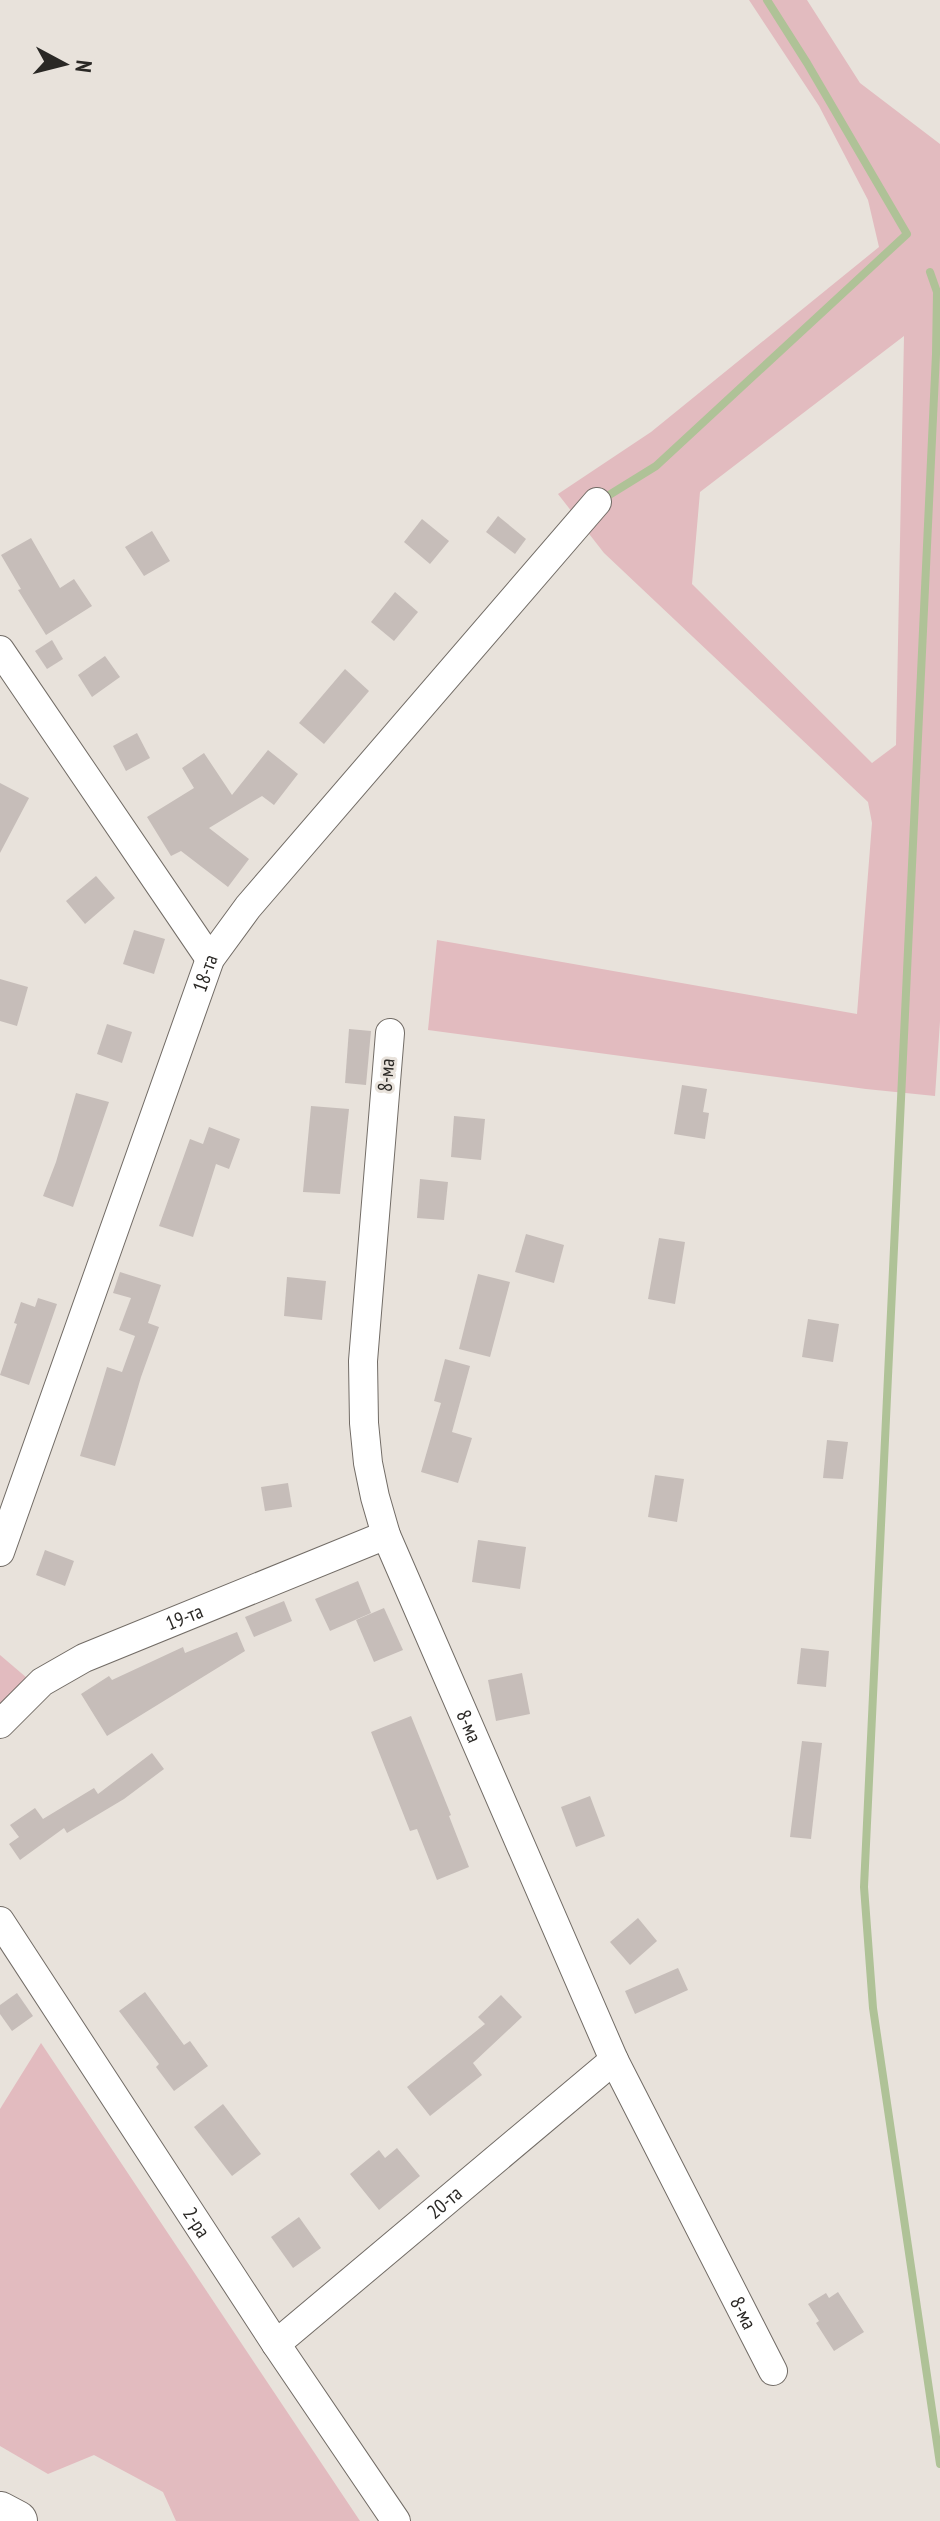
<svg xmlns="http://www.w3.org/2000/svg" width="940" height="2521" viewBox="0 0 940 2521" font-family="'PT Sans Narrow',sans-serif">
	<rect width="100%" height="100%" fill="#e8e2db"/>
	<g fill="#e2bbbf" fill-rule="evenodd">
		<path d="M749,0H807L860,83L940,144V1021L935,1096L866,1089L428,1030L437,940L857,1014L872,823L868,802L604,553L558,494L651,432L879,247L868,200L819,106ZM904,336L896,745L872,763L692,584L700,492Z"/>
		<path d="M0,1655L27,1678L0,1707Z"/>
		<path d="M41,2043L360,2521H176L163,2492L94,2455L48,2474L0,2446V2109Z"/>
	</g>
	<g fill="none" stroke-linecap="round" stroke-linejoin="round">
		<g stroke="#afc297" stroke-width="8">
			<path d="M930,272L937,292L936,354L864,1887L873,2008L940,2464"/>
			<path d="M601,500L656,466L907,234L807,63L767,0"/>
		</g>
	</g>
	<g fill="#c6bdb9">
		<path d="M498,516L526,539L515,554L486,532Z"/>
		<path d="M422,519L449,541L430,564L404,542Z"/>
		<path d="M152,531L170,561L144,576L125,547Z"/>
		<path d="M31,538L60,588L74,579L92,606L46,635L18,590L21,589L1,555Z"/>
		<path d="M395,592L418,612L394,641L371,622Z"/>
		<path d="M52,640L63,659L47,669L35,651Z"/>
		<path d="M105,656L120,677L92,697L78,675Z"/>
		<path d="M345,669L369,691L324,744L299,723Z"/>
		<path d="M137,733L150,758L126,771L113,746Z"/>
		<path d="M268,750L298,774L274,805L262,796L209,828L249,859L228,887L181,851L171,856L147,817L194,788L182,768L204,753L232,795Z"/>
		<path d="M0,783L29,798L0,853Z"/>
		<path d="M96,876L115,898L85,924L66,901Z"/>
		<path d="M134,930L165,939L154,974L123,964Z"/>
		<path d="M0,979L28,987L17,1026L0,1021Z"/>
		<path d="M107,1024L132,1032L122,1063L97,1054Z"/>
		<path d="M349,1029L371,1031L366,1085L345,1083Z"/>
		<path d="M682,1085L707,1089L703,1112L709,1113L705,1139L674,1134Z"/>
		<path d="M76,1093L109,1102L73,1207L43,1196L56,1162Z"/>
		<path d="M311,1106L349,1109L340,1194L303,1192Z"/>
		<path d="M454,1116L485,1119L481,1160L451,1157Z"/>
		<path d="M209,1127L240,1139L229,1169L216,1164L193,1237L159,1226L190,1139L203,1144Z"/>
		<path d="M420,1179L448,1182L444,1220L417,1218Z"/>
		<path d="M526,1234L564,1245L554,1283L515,1272Z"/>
		<path d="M659,1238L685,1242L675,1304L648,1299Z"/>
		<path d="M120,1272L161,1285L148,1323L159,1327L141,1377L115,1466L80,1456L107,1367L122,1372L135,1336L119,1330L131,1298L113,1293Z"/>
		<path d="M478,1274L510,1282L490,1357L459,1349Z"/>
		<path d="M287,1277L326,1281L322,1320L284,1316Z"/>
		<path d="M38,1298L57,1304L29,1385L0,1375L17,1324L14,1323L21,1302L35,1307Z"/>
		<path d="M808,1319L839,1324L833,1362L802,1357Z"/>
		<path d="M445,1359L470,1366L452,1432L472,1438L458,1483L421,1472L441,1403L434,1401Z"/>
		<path d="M827,1440L848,1442L843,1479L823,1478Z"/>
		<path d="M655,1475L684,1479L677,1522L648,1517Z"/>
		<path d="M288,1483L292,1507L265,1511L261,1487Z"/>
		<path d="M478,1540L526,1547L520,1589L472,1582Z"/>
		<path d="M45,1550L74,1561L65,1586L36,1575Z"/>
		<path d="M358,1581L371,1613L330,1631L315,1599Z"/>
		<path d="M284,1601L292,1621L254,1637L245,1617Z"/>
		<path d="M384,1608L403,1650L374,1662L356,1620Z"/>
		<path d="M237,1632L245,1651L107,1736L81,1694L109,1676L112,1680L183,1647L185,1653Z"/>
		<path d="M801,1648L829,1651L826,1687L797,1684Z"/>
		<path d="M522,1673L530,1714L496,1721L488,1680Z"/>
		<path d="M411,1716L451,1815L449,1816L469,1867L437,1880L417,1829L410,1831L371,1732Z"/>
		<path d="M802,1741L822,1743L811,1839L790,1837Z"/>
		<path d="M152,1753L164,1769L124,1799L67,1833L64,1828L20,1860L9,1844L19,1837L10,1825L35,1808L43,1819L94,1788L98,1794Z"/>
		<path d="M590,1796L605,1836L576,1847L561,1807Z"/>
		<path d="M638,1918L657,1941L630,1965L610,1942Z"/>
		<path d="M678,1968L688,1990L635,2014L625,1991Z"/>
		<path d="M145,1992L184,2045L190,2041L208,2066L174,2091L156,2067L159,2064L119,2011Z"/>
		<path d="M17,1993L33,2016L12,2031L0,2014V2005Z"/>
		<path d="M501,1995L522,2017L473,2063L482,2075L430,2116L407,2087L485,2024L478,2017Z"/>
		<path d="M223,2104L261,2154L232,2176L194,2127Z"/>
		<path d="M397,2148L420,2176L379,2210L350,2174L379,2150L385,2158Z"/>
		<path d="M299,2217L321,2248L293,2268L271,2237Z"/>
		<path d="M838,2292L864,2332L834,2351L816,2323L819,2321L808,2304L826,2293L829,2298Z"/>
	</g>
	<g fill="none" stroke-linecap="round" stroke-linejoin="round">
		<defs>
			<g id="minor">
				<path d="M0,650L210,959"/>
				<path id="s1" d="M390,1033L363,1361L364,1423L368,1463L375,1497L386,1535L614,2060L773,2371"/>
				<path id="s2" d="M0,1552L210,959L248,907L597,502"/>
				<path id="s3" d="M0,1724L42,1682L84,1658L386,1535"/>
				<path id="s4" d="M0,1921L276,2344L396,2521"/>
				<path id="s5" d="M276,2344L614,2060"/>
			</g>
			<path id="secondary" d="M0,2512L17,2521"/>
		</defs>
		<use href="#minor" stroke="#726c66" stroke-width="30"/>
		<use href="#secondary" stroke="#726c66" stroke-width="42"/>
		<use href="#minor" stroke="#fff" stroke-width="28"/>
		<use href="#secondary" stroke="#fff" stroke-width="40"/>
	</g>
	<g text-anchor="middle" stroke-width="6" stroke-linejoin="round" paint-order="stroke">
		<g font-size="20" fill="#2a2825" stroke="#e8e2db">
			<text dy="7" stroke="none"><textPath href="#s2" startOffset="614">18-та</textPath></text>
			<text transform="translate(386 1075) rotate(-85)" y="7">8-ма</text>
			<text dy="7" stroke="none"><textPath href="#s3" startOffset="216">19-та</textPath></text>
			<text dy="7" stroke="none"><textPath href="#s1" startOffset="714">8-ма</textPath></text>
			<text dy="7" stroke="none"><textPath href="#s5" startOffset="220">20-та</textPath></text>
			<text dy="7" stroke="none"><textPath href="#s4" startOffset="360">2-ра</textPath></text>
			<text dy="7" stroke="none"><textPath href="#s1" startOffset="1362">8-ма</textPath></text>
		</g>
	</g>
	<g transform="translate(64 64) rotate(97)" stroke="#e8e2db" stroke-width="6" paint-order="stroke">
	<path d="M0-6L14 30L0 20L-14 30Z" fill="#2a2825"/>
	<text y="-12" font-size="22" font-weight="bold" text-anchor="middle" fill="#2a2825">N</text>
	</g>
</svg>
